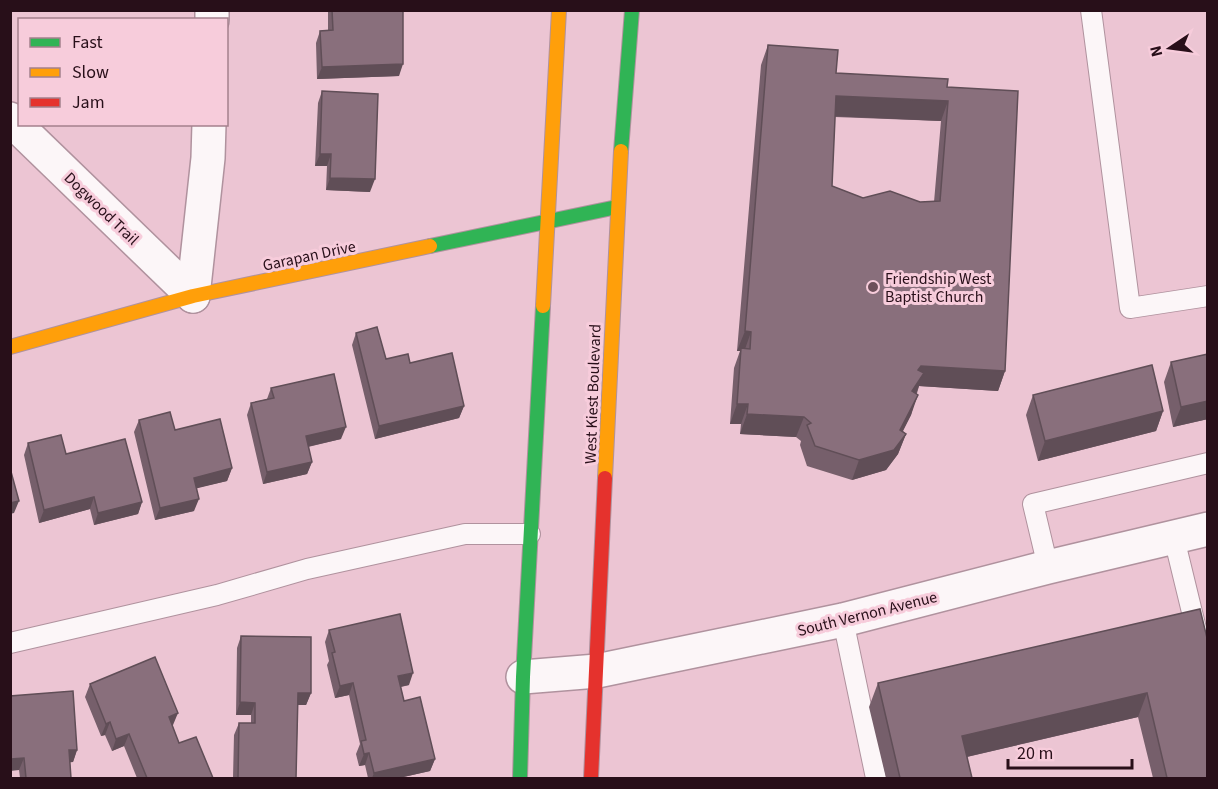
<svg xmlns="http://www.w3.org/2000/svg" width="1218" height="789" viewBox="0 0 1218 789" font-family="'Source Sans 3',sans-serif">
	<rect width="100%" height="100%" fill="#ecc5d3"/>
	<g fill="none" stroke-linecap="round" stroke-linejoin="round">
		<defs>
			<g id="lane">
				<path d="M1091,10L1130,308L1208,296"/>
				<path d="M1174,538L1208,678"/>
				<path d="M1048,567L1033,504L1208,463"/>
				<path d="M843,620L876,778"/>
				<path d="M10,643L217,595L307,569L465,534H530"/>
			</g>
			<g id="street">
				<path d="M212,20V10"/>
				<path d="M10,119L193,296"/>
				<path d="M193,296L208,158L209,124"/>
				<path d="M523,677L597,671L843,620L1048,567L1208,529"/>
			</g>
			<g id="fast">
				<path d="M621,151L632,10"/>
				<path d="M430,246L617,207"/>
				<path d="M520,778L523,677L543,306"/>
			</g>
			<g id="slow">
				<path d="M543,306L559,10"/>
				<path d="M10,347L193,296L430,246"/>
				<path d="M605,478L621,151"/>
			</g>
			<path id="jam" d="M591,778L605,478"/>
		</defs>
		<use href="#lane" stroke="#b0929e" stroke-width="22"/>
		<use href="#street" stroke="#b0929e" stroke-width="36"/>
		<use href="#fast" stroke="#b0929e" stroke-width="16"/>
		<use href="#slow" stroke="#b0929e" stroke-width="16"/>
		<use href="#jam" stroke="#b0929e" stroke-width="16"/>
		<use href="#lane" stroke="#fcf6f8" stroke-width="20"/>
		<use href="#street" stroke="#fcf6f8" stroke-width="33"/>
		<use href="#fast" stroke="#30b455" stroke-width="14"/>
		<use href="#slow" stroke="#ff9f0a" stroke-width="14"/>
		<use href="#jam" stroke="#e5322d" stroke-width="14"/>
	</g>
	<g fill="#765f6b" fill-rule="evenodd">
		<path d="M328,10H403L399,76L317,79L316,43L320,31L328,30Z"/>
		<path d="M768,45L836,73L947,87L1005,371L998,391L919,386L911,415L903,431L906,434L898,454L886,470L852,480L807,466L800,445L801,441L796,437L740,434L741,424H730L734,368L740,351H737L761,65ZM835,117L941,121L934,202H920L863,198L832,186Z"/>
		<path d="M322,91L370,192L326,190L327,166H315L318,103Z"/>
		<path d="M356,333L386,359L410,363L464,406L459,418L375,439L352,345Z"/>
		<path d="M1208,354V419L1173,427L1164,382L1171,362Z"/>
		<path d="M271,388L341,439L308,447L312,462L307,474L263,484L247,415L251,403L267,399Z"/>
		<path d="M1033,395L1163,411L1156,431L1038,461L1026,415Z"/>
		<path d="M139,420L175,430L232,468L227,481L196,488L194,511L155,520L134,432Z"/>
		<path d="M28,443L66,454L142,502L138,514L94,525L90,509L39,523L24,455Z"/>
		<path d="M329,630L409,685L401,687L404,701L435,759L430,771L399,778H368L365,765L359,766L356,754L360,744L349,695L335,698L327,665L329,661L325,642Z"/>
		<path d="M241,636L311,693L306,705H298L296,778H233L234,735L239,723H251V715H236L237,648Z"/>
		<path d="M1208,642V778H1153L1138,717L967,757L972,778H886L869,707L878,683Z"/>
		<path d="M90,684L173,725H172L179,743L213,778H137L124,746L112,751L105,735L101,736L85,697Z"/>
		<path d="M10,696L77,750L73,762H70L71,778H20Z"/>
	</g>
	<g fill="#604e57">
		<path d="M403,64L399,76L317,79L322,67Z"/>
		<path d="M836,96L948,101L941,121L829,116Z"/>
		<path d="M320,154H331L327,166H315Z"/>
		<path d="M330,178L375,179L370,192L326,190Z"/>
		<path d="M745,331L751,332L744,352L741,348L740,351H737Z"/>
		<path d="M921,366L1005,371L998,391L919,386L916,394L905,411L918,370Z"/>
		<path d="M918,395L911,415L893,450L900,430Z"/>
		<path d="M1208,401V419L1173,427L1181,407Z"/>
		<path d="M737,404H748L741,424H730Z"/>
		<path d="M464,406L459,418L375,439L379,426Z"/>
		<path d="M1163,411L1156,431L1038,461L1045,441Z"/>
		<path d="M747,414L804,417L796,437L740,434Z"/>
		<path d="M346,427L341,439L302,448L306,436Z"/>
		<path d="M906,434L898,454L886,470L852,480L859,460Z"/>
		<path d="M312,462L307,474L263,484L267,472Z"/>
		<path d="M232,468L227,481L190,490L194,478Z"/>
		<path d="M94,497L90,509L39,523L44,510Z"/>
		<path d="M199,499L194,511L155,520L160,508Z"/>
		<path d="M19,501L14,513L10,514V503Z"/>
		<path d="M142,502L138,514L94,525L98,513Z"/>
		<path d="M413,673L409,685L394,688L398,676Z"/>
		<path d="M353,683L349,695L335,698L340,686Z"/>
		<path d="M298,693H311L306,705H293Z"/>
		<path d="M1147,693L1138,717L953,760L962,736Z"/>
		<path d="M240,702L255,703L251,715H236Z"/>
		<path d="M178,713L173,725L164,729L169,717Z"/>
		<path d="M110,722L105,735L101,736L106,724Z"/>
		<path d="M129,734L124,746L112,751L116,739Z"/>
		<path d="M69,750H77L73,762L65,763Z"/>
		<path d="M369,753L365,765L359,766L364,754Z"/>
		<path d="M24,758L19,770L10,771V759Z"/>
		<path d="M435,759L430,771L399,778H372L374,773Z"/>
	</g>
	<g fill="#896f7c" stroke="#604e57" stroke-width="1.5" fill-rule="evenodd">
		<path d="M332,10H403V64L322,67L320,31L333,30Z"/>
		<path d="M768,45L838,50L836,73L948,79L947,87L1018,91L1005,371L921,366L918,370L924,373L912,391L918,395L900,430L906,434L894,450L859,460L815,446L807,425L811,423L804,417L747,414L748,404H737L741,348L750,349L751,332L745,331ZM836,96L948,101L940,201L920,202L890,191L863,198L832,186Z"/>
		<path d="M322,91L378,94L375,179L330,178L331,154H320Z"/>
		<path d="M377,327L386,359L408,354L410,363L452,353L464,406L379,426L356,333Z"/>
		<path d="M1208,354V401L1181,407L1171,362Z"/>
		<path d="M1152,365L1163,411L1045,441L1033,395Z"/>
		<path d="M334,374L346,427L306,436L312,462L267,472L251,403L274,398L271,388Z"/>
		<path d="M170,412L175,430L220,419L232,468L194,478L199,499L160,508L139,420Z"/>
		<path d="M61,435L66,454L125,439L142,502L98,513L94,497L44,510L28,443Z"/>
		<path d="M10,468L19,501L10,503Z"/>
		<path d="M1200,609L1208,642V778H1167L1147,693L962,736L972,778H900L878,683Z"/>
		<path d="M400,614L413,673L398,676L404,701L420,697L435,759L374,773L369,753L364,754L361,741L366,740L353,683L340,686L332,653L335,652L329,630Z"/>
		<path d="M241,636L311,637V693H298L296,778H238L239,723H255V703L240,702Z"/>
		<path d="M155,657L178,713L169,717L179,743L196,737L213,778H147L129,734L116,739L110,722L106,724L90,684Z"/>
		<path d="M73,691L77,750H69L71,778H26L24,758L10,759V696Z"/>
	</g>
	<circle fill="#6d4f5a" stroke="#f7ccdb" stroke-width="2" cx="873" cy="287" r="6"/>
	<g text-anchor="middle" stroke-width="6" stroke-linejoin="round" paint-order="stroke">
		<g font-size="16" fill="#280f19" stroke="#f7ccdb">
			<text transform="translate(102 208) rotate(44)" y="6">Dogwood Trail</text>
			<text transform="translate(309 255) rotate(-12)" y="6">Garapan Drive</text>
			<text transform="translate(592 394) rotate(-88)" y="6">West Kiest Boulevard</text>
			<text transform="translate(867 613) rotate(-14)" y="6">South Vernon Avenue</text>
		</g>
		<g font-size="16" fill="#280f19" stroke="#f7ccdb" text-anchor="start">
			<text x="885" y="284">Friendship West<tspan x="885" dy="18">Baptist Church</tspan></text>
		</g>
	</g>
	<rect width="1218" height="789" fill="none" stroke="#280f19" stroke-width="24"/>
	<rect x="18" y="18" width="210" height="108" fill="#f7ccdb" stroke="#a4808d" stroke-width="1.5"/>
	<rect x="30" y="38" width="30" height="9" fill="#30b455" stroke="#a4808d" stroke-width="1.5"/>
	<text x="72" y="48" font-size="18" fill="#280f19">Fast</text>
	<rect x="30" y="68" width="30" height="9" fill="#ff9f0a" stroke="#a4808d" stroke-width="1.5"/>
	<text x="72" y="78" font-size="18" fill="#280f19">Slow</text>
	<rect x="30" y="98" width="30" height="9" fill="#e5322d" stroke="#a4808d" stroke-width="1.5"/>
	<text x="72" y="108" font-size="18" fill="#280f19">Jam</text>
	<g transform="translate(1170 48) rotate(257)" stroke="#f7ccdb" stroke-width="4.5" paint-order="stroke">
	<path d="M0-4.5L10 22L0 15L-10 22Z" fill="#280f19"/>
	<text y="-9" font-size="16" font-weight="bold" text-anchor="middle" fill="#280f19">N</text>
	</g>
	<path d="M1008 759v9h124v-9" fill="none" stroke="#280f19" stroke-width="3"/>
	<text x="1017" y="759" font-size="18" fill="#280f19" stroke="#f7ccdb" stroke-width="4.5" paint-order="stroke">20 m</text>
</svg>
